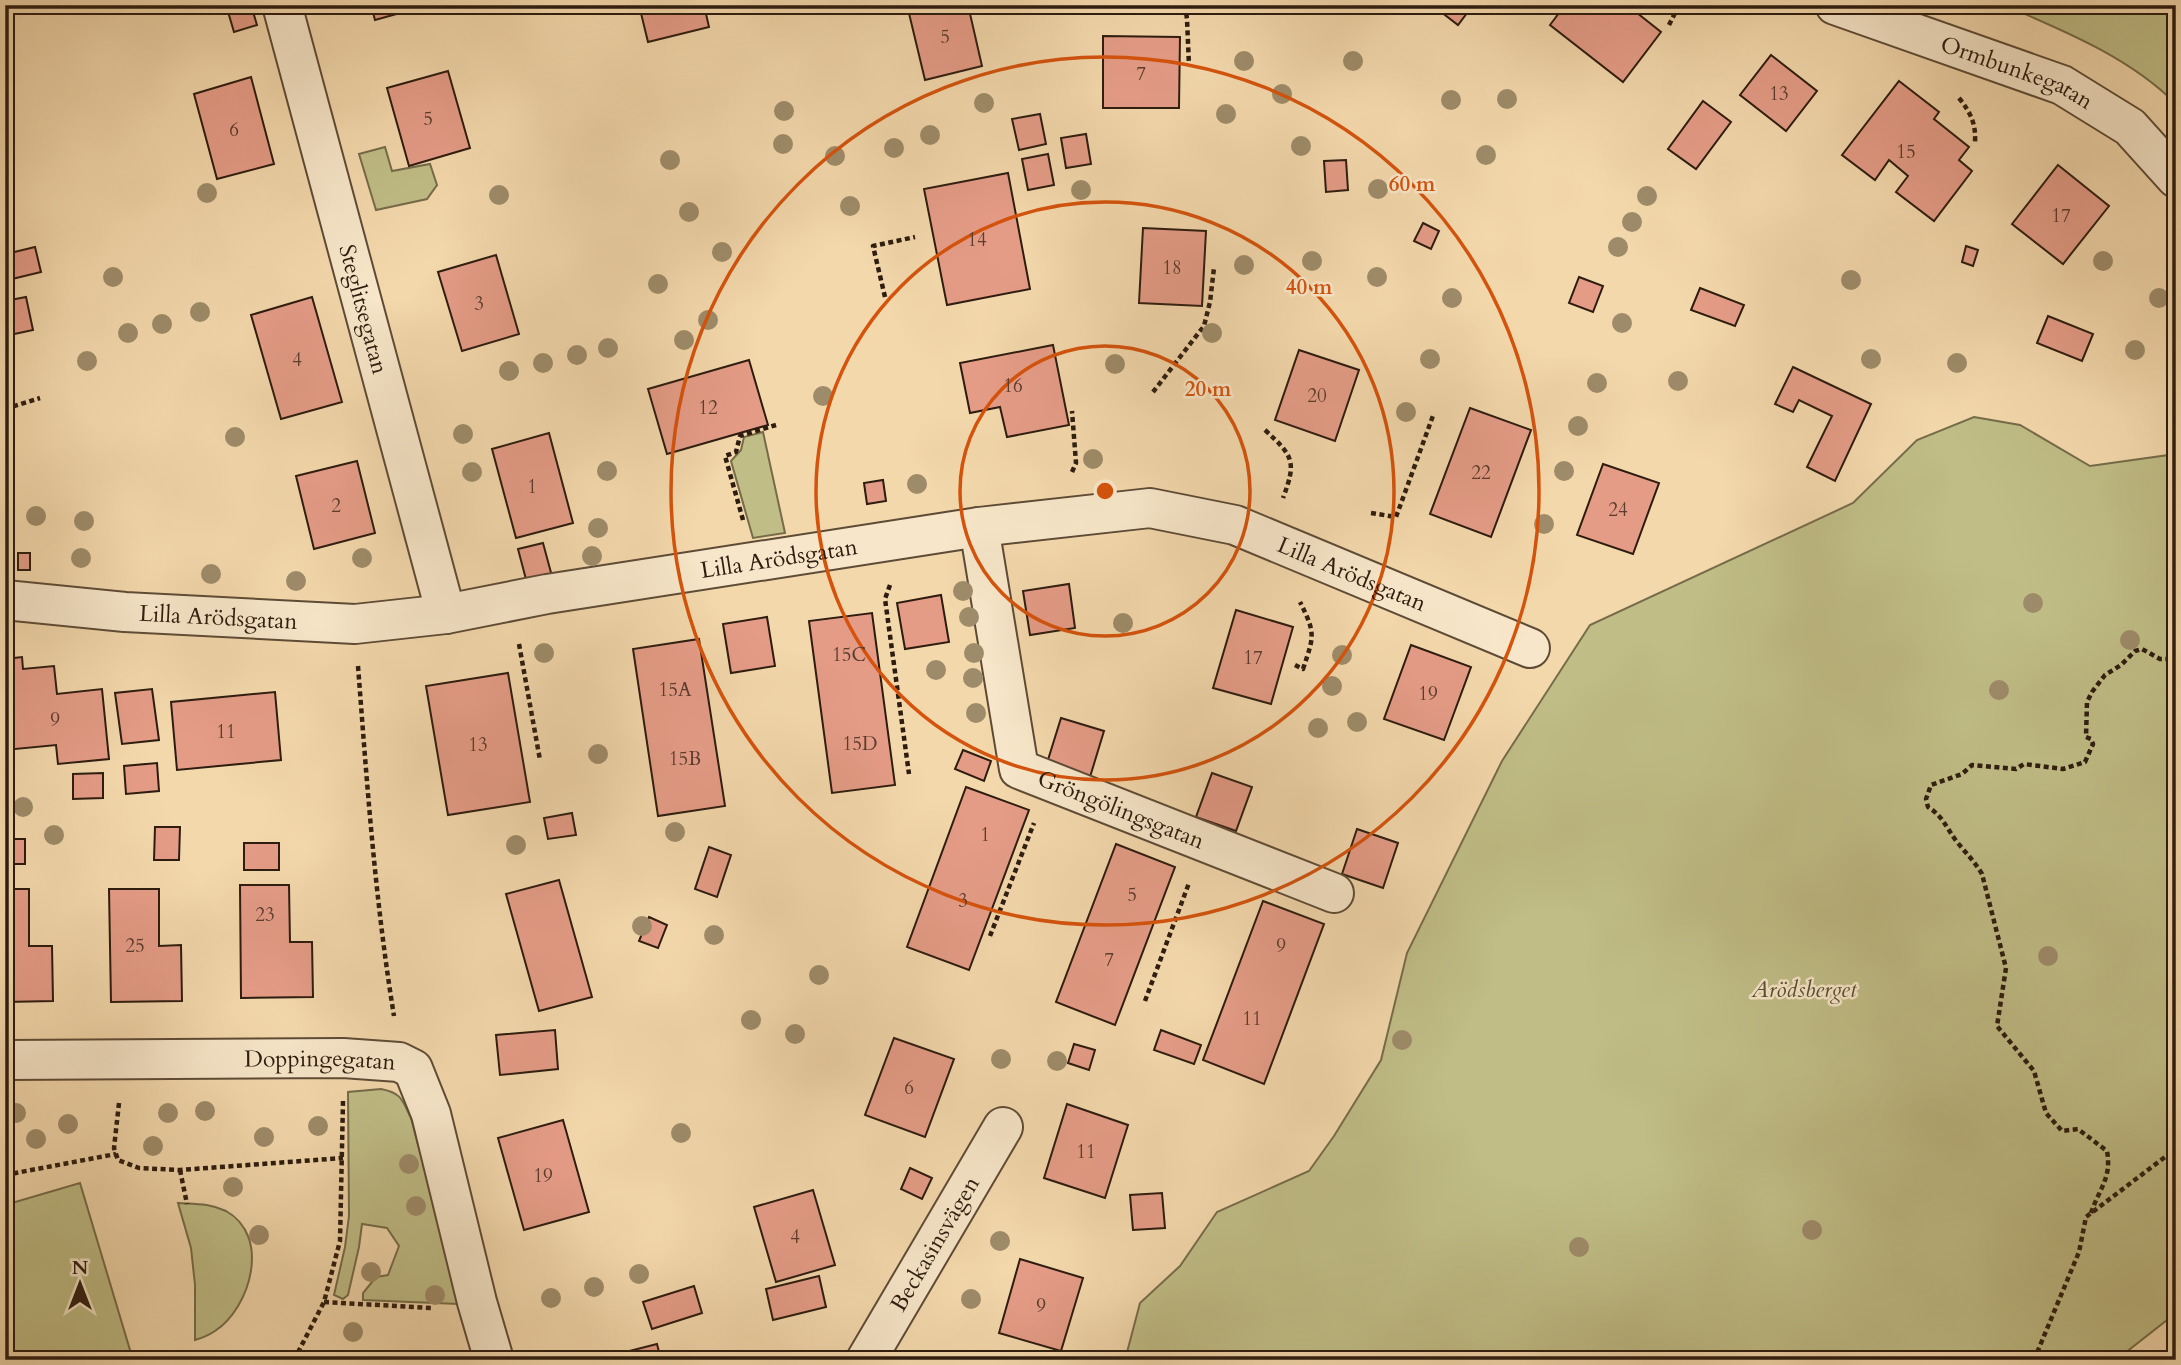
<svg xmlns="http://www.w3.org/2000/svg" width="2181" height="1365" viewBox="0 0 2181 1365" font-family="Cardo,serif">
	<rect width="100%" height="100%" fill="#f3d8ac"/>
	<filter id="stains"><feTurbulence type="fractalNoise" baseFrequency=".00286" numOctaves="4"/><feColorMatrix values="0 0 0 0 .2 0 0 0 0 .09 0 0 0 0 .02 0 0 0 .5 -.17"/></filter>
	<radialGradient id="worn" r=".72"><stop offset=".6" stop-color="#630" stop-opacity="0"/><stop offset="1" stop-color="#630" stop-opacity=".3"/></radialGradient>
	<g fill="#c0bd86" stroke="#766c4a" stroke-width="2">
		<path d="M2004,5H2176V104C2129,57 2064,31 2004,5Z"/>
		<path d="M385,147L392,171L430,164L437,185L427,199L376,210L359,154Z"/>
		<path d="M1974,417L2020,425L2090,466L2176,454V1313L2116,1360H1125L1140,1303L1180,1266L1217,1212L1309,1171L1334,1136L1381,1060L1407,953L1502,761L1590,625L1853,503L1917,440Z"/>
		<path d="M763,432L785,533L753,538L731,461L741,450L744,437Z"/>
		<path d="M381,1089C402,1093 402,1100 411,1118L457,1290L458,1304L363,1300V1293L376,1277L388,1275L399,1246L387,1228L362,1224L359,1247L348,1295L343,1299L334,1295L345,1247L349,1216L348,1092Z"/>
		<path d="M80,1183L133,1360H5V1205Z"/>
		<path d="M178,1203C195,1204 210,1203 226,1211C271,1236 251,1307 215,1331C209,1335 202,1338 195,1340V1285L191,1248Z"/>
	</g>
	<g fill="#e59c87" stroke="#2d1c0f" stroke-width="2">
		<path d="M226,5H251L257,25L234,32Z"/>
		<path d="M371,5H429L375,20Z"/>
		<path d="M639,5H704L709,27L648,42Z"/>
		<path d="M907,5H968L982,66L925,80Z"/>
		<path d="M1036,5H1067V6L1037,10Z"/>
		<path d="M1432,5H1473L1458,25Z"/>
		<path d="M1565,5H1627L1661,32L1623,82L1550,25Z"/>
		<path d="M1103,36L1180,37L1179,108H1103Z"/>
		<path d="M1771,55L1817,91L1786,131L1740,95Z"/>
		<path d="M448,71L470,148L409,166L387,88Z"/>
		<path d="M251,77L274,164L217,179L194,94Z"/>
		<path d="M1899,81L1939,112L1934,119L1969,147L1959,160L1972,171L1934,221L1896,192L1908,176L1889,160L1875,180L1842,155Z"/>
		<path d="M1703,101L1731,122L1696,169L1668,149Z"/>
		<path d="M1040,114L1046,144L1019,150L1012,119Z"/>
		<path d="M1086,134L1091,164L1066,168L1061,138Z"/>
		<path d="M1048,154L1054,185L1028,190L1022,159Z"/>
		<path d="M1346,160L1348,190L1326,192L1324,161Z"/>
		<path d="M2058,165L2109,206L2063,264L2012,224Z"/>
		<path d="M1008,173L1030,289L947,305L924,189Z"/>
		<path d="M1423,223L1439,231L1431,249L1414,241Z"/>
		<path d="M1143,228L1206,231L1202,306L1139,303Z"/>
		<path d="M1966,246L1978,250L1973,266L1962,262Z"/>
		<path d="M35,247L41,272L12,279L6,254Z"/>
		<path d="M496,255L519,334L462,351L438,272Z"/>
		<path d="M1579,277L1603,286L1593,312L1569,303Z"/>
		<path d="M1700,288L1744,305L1735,326L1691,310Z"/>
		<path d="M26,297L33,330L5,336V301Z"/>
		<path d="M312,297L342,402L281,419L251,315Z"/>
		<path d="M2048,316L2093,334L2082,361L2037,343Z"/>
		<path d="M1053,345L1069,425L1007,437L1000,407L970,413L960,363Z"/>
		<path d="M1299,350L1359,370L1335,441L1275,420Z"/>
		<path d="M749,360L768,425L667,454L648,389Z"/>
		<path d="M1793,367L1871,404L1835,481L1807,467L1832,416L1799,400L1793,412L1775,404Z"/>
		<path d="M1470,408L1531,430L1491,537L1430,514Z"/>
		<path d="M549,433L573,523L516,538L492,449Z"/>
		<path d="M357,461L375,533L314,549L296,476Z"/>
		<path d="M1603,464L1659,483L1633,554L1577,535Z"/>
		<path d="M883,480L886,501L867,504L864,483Z"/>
		<path d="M543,543L553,580L528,587L518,549Z"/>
		<rect x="18" y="553" width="12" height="17"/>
		<path d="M1069,584L1075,628L1030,635L1023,591Z"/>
		<path d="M941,595L949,642L905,649L897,603Z"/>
		<path d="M1236,610L1293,627L1271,704L1213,688Z"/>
		<path d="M872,613L895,785L832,793L809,621Z"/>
		<path d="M767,617L775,666L731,673L723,624Z"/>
		<path d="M699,639L725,806L658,816L633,649Z"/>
		<path d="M1411,645L1471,667L1444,740L1384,719Z"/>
		<path d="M22,657L23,669L54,666L57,694L102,689L109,759L58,764L56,745L5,750V659Z"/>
		<path d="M508,673L530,802L448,815L426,686Z"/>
		<path d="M152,689L159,740L122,744L115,693Z"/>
		<path d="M275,692L281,760L177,770L171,702Z"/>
		<path d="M1061,718L1104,731L1090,777L1047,763Z"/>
		<path d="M963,750L991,761L984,781L955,769Z"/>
		<path d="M157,763L159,791L126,794L124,766Z"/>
		<path d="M103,773V798L73,799V774Z"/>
		<path d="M1212,773L1252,787L1236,831L1196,817Z"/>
		<path d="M966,787L1029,810L969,970L907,947Z"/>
		<path d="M572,813L576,835L548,839L544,818Z"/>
		<path d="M155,827H180L179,860H154Z"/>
		<path d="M1357,829L1398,843L1383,888L1342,874Z"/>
		<rect x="5" y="839" width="20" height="25"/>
		<rect x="244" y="843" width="35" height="27"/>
		<path d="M1116,844L1175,867L1115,1025L1056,1002Z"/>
		<path d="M709,847L731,855L717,897L695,889Z"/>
		<path d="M559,880L592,997L539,1011L506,894Z"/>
		<path d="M240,885H289L290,942H312L313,997L241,998Z"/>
		<path d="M5,889H29V946H52L53,1001L5,1002Z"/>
		<path d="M109,889H159V946L181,945L182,1001L111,1002Z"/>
		<path d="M1263,901L1324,924L1264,1084L1203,1060Z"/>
		<path d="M649,917L667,925L658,948L639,941Z"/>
		<path d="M555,1030L558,1069L500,1075L496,1035Z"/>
		<path d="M1161,1030L1201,1045L1194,1064L1154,1050Z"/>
		<path d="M894,1038L954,1059L925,1137L865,1115Z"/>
		<path d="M1074,1044L1095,1050L1089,1070L1068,1063Z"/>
		<path d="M1067,1104L1128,1125L1105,1198L1044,1178Z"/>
		<path d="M563,1120L589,1212L524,1230L498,1138Z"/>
		<path d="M910,1168L932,1178L922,1199L901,1189Z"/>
		<path d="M813,1190L835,1265L776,1282L754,1207Z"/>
		<path d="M1162,1193L1165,1228L1133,1230L1130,1195Z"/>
		<path d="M1020,1259L1083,1278L1061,1351L999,1333Z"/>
		<path d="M819,1276L826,1307L773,1320L766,1289Z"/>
		<path d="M694,1286L702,1313L652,1329L643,1302Z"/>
		<path d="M657,1344L661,1360H594Z"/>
	</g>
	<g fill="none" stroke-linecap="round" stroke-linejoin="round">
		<defs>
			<g id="street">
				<path id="s1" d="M282,5L446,614"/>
				<path id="s2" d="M1835,5L2062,85L2130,127L2176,178"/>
				<path id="s3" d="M979,527L1019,769L1334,893"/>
				<path id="s4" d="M5,600L125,612L355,624L446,614L547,594L979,527L1150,508L1235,525L1530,648"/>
				<path id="s5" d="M5,1060L343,1058L399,1062L413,1069L431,1114L477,1302L494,1360"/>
				<path id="s6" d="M866,1360L1003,1127"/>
			</g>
		</defs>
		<use href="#street" stroke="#5e4b36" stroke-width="42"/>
		<g stroke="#2d1c0f" stroke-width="4.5" stroke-dasharray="5 3.5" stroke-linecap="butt">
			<path d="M1185,5L1187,19L1189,66"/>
			<path d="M1669,25L1679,5"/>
			<path d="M1959,98C1971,113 1976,124 1975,142"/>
			<path d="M5,295L9,297"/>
			<path d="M885,297L873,246L915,237"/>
			<path d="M1153,392L1204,326L1210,302L1214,268"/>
			<path d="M5,409L40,398"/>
			<path d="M1265,430C1293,456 1297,461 1283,498"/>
			<path d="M1072,472L1076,463L1072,411"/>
			<path d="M1371,513L1396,517L1434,413"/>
			<path d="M743,520L725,456L736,452L740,436L776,425"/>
			<path d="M890,585L885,599L909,774"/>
			<path d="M519,644L540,760"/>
			<path d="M1295,665L1303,669C1314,636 1316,634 1300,602"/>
			<path d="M358,666C367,783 375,900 394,1016"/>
			<path d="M990,936L1034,823"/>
			<path d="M1145,1001L1189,883"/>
			<path d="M119,1103L114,1148L118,1160L139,1168L180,1170L343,1158"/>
			<path d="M180,1170L187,1204"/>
			<path d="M5,1175L116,1154"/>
			<path d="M2091,1213C2099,1189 2112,1178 2107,1151L2078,1129L2062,1131L2046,1113L2034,1071L1997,1026L2006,968L1982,874C1975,862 1966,853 1957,842C1947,829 1943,816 1928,807L1926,799L1931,785L1962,774L1972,765L2016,769L2024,764L2063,769L2085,762L2093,744L2091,739L2086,737L2087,702L2092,692L2105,675L2121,665L2135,651L2142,649L2160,659H2176"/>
			<path d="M324,1302L432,1308"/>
			<path d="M294,1360L324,1302L340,1241L343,1101"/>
			<path d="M2034,1360L2079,1252L2086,1217L2165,1157L2176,1155"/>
		</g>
		<use href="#street" stroke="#f7e6c9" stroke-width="38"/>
	</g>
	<g fill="#9e8b69">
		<circle cx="1244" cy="61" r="10"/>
		<circle cx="1353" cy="61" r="10"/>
		<circle cx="1282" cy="94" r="10"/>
		<circle cx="1507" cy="99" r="10"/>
		<circle cx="1451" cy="100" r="10"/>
		<circle cx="984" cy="103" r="10"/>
		<circle cx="784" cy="111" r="10"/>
		<circle cx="1226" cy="114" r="10"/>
		<circle cx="930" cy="135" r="10"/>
		<circle cx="783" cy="144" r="10"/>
		<circle cx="1301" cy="146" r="10"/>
		<circle cx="894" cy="148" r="10"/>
		<circle cx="1486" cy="155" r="10"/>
		<circle cx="835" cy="156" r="10"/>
		<circle cx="670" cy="160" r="10"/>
		<circle cx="1378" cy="189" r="10"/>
		<circle cx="1081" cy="190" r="10"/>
		<circle cx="207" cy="193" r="10"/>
		<circle cx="499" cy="195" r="10"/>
		<circle cx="1647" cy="196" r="10"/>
		<circle cx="850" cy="206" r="10"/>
		<circle cx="689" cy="212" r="10"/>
		<circle cx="1632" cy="222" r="10"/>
		<circle cx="1618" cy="247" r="10"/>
		<circle cx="722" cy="252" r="10"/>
		<circle cx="1312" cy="261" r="10"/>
		<circle cx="2103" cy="261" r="10"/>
		<circle cx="1244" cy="265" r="10"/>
		<circle cx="113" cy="277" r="10"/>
		<circle cx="1377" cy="277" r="10"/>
		<circle cx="1851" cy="280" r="10"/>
		<circle cx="658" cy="284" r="10"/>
		<circle cx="1452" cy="298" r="10"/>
		<circle cx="2159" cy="298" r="10"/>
		<circle cx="200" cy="312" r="10"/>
		<circle cx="708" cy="320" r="10"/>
		<circle cx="1622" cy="323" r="10"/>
		<circle cx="162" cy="324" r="10"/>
		<circle cx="128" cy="333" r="10"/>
		<circle cx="1212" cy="333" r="10"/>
		<circle cx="684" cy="340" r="10"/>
		<circle cx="608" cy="348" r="10"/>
		<circle cx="2135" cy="350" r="10"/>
		<circle cx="577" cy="355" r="10"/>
		<circle cx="1430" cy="359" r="10"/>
		<circle cx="1871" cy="359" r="10"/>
		<circle cx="87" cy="361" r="10"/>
		<circle cx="543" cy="363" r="10"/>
		<circle cx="1957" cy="363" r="10"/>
		<circle cx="1115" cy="364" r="10"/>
		<circle cx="509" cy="371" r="10"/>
		<circle cx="1678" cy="381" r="10"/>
		<circle cx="1597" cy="383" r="10"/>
		<circle cx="823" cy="396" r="10"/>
		<circle cx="1406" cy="412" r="10"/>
		<circle cx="1578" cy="426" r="10"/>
		<circle cx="463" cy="434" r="10"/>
		<circle cx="235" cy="437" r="10"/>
		<circle cx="1093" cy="459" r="10"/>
		<circle cx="607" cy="471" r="10"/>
		<circle cx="1564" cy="471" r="10"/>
		<circle cx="472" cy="472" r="10"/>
		<circle cx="917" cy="484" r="10"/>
		<circle cx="36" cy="516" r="10"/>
		<circle cx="84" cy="521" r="10"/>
		<circle cx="1544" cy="524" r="10"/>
		<circle cx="598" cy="528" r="10"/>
		<circle cx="592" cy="556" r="10"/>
		<circle cx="81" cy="558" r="10"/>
		<circle cx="362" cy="558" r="10"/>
		<circle cx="211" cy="574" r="10"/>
		<circle cx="296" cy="581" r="10"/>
		<circle cx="963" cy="591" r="10"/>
		<circle cx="2033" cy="603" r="10"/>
		<circle cx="969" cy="617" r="10"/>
		<circle cx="1123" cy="623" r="10"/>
		<circle cx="2130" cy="640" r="10"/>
		<circle cx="544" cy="653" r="10"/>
		<circle cx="974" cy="653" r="10"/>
		<circle cx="1342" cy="655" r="10"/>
		<circle cx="936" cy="670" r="10"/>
		<circle cx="973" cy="678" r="10"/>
		<circle cx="1332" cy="686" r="10"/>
		<circle cx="1999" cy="690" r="10"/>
		<circle cx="976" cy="713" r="10"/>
		<circle cx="1357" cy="722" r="10"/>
		<circle cx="1318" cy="728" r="10"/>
		<circle cx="598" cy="754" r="10"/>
		<circle cx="23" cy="807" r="10"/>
		<circle cx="675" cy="832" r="10"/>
		<circle cx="54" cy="835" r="10"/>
		<circle cx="516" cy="845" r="10"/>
		<circle cx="642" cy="926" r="10"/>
		<circle cx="714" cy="935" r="10"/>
		<circle cx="2048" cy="956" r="10"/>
		<circle cx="819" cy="975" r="10"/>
		<circle cx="751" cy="1020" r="10"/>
		<circle cx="795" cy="1034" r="10"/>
		<circle cx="1402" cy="1040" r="10"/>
		<circle cx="1001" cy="1059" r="10"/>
		<circle cx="1057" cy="1061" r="10"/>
		<circle cx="205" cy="1111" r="10"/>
		<circle cx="16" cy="1113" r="10"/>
		<circle cx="168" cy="1113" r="10"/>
		<circle cx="68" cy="1124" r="10"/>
		<circle cx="318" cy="1126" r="10"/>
		<circle cx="681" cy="1133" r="10"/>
		<circle cx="264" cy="1137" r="10"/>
		<circle cx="36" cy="1139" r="10"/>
		<circle cx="153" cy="1146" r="10"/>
		<circle cx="409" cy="1164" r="10"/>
		<circle cx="233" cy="1187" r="10"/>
		<circle cx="416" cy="1206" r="10"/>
		<circle cx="1812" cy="1230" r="10"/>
		<circle cx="259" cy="1235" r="10"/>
		<circle cx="1000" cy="1241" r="10"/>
		<circle cx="1579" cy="1247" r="10"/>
		<circle cx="371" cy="1272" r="10"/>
		<circle cx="639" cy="1274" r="10"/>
		<circle cx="594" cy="1287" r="10"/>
		<circle cx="435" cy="1295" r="10"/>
		<circle cx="551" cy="1298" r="10"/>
		<circle cx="971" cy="1299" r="10"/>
		<circle cx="353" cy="1332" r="10"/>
	</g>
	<g fill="none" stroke="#d5530c" stroke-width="3.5">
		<circle cx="1105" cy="491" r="145"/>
		<circle cx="1105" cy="491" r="289"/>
		<circle cx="1105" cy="491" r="434"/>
	</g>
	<g text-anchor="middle" stroke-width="5" stroke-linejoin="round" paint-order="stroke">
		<g font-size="19" fill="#5b3c2d">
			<text x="945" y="43">5</text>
			<text x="1141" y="80">7</text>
			<text x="1779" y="100">13</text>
			<text x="428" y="125">5</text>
			<text x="234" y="136">6</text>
			<text x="1906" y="158">15</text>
			<text x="2061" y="222">17</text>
			<text x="977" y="246">14</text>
			<text x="1172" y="274">18</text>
			<text x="479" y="310">3</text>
			<text x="297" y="366">4</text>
			<text x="1013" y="392">16</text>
			<text x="1317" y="402">20</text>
			<text x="708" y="414">12</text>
			<text x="1481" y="479">22</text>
			<text x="532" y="493">1</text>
			<text x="336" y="512">2</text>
			<text x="1618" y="516">24</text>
			<text x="849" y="661">15C</text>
			<text x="1253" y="664">17</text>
			<text x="675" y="696">15A</text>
			<text x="1428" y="700">19</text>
			<text x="55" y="726">9</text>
			<text x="226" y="738">11</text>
			<text x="860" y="750">15D</text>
			<text x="478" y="751">13</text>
			<text x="685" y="765">15B</text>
			<text x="985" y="841">1</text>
			<text x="1132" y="901">5</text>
			<text x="963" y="907">3</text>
			<text x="265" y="921">23</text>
			<text x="135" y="952">25</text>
			<text x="1281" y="952">9</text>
			<text x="1109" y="966">7</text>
			<text x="1252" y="1025">11</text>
			<text x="909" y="1094">6</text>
			<text x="1086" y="1158">11</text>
			<text x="543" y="1182">19</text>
			<text x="795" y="1243">4</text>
			<text x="1041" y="1312">9</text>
		</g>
		<g font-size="23" fill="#2d1c0f" stroke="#f7e6c9">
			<text dy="8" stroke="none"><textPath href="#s2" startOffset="194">Ormbunkegatan</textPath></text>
			<text dy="8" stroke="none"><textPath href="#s1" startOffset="315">Steglitsegatan</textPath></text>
			<text dy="8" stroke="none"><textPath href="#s4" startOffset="780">Lilla Arödsgatan</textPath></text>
			<text dy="8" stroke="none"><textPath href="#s4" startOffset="1368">Lilla Arödsgatan</textPath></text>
			<text dy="8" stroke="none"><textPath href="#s4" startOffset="214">Lilla Arödsgatan</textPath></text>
			<text dy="8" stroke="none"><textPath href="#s3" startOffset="355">Gröngölingsgatan</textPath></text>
			<text dy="8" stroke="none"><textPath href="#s5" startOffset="315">Doppingegatan</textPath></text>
			<text dy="8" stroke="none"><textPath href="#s6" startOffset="135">Beckasinsvägen</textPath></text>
		</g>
		<g font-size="23" font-style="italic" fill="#594c33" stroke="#f7e6c9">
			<text x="1804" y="997">Arödsberget</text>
		</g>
	</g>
	<circle cx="1105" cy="491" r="10" fill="#d5530c" stroke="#f7e6c9" stroke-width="3.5"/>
	<g font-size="21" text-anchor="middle" font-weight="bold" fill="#d5530c" stroke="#f7e6c9" stroke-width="5" stroke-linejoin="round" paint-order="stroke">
		<text x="1412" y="191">60 m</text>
		<text x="1309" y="294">40 m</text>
		<text x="1208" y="396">20 m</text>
	</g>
	<rect width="2181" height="1365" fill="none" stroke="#f3d8ac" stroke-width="28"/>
	<rect x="7" y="7" width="2167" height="1351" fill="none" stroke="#2d1c0f" stroke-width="3.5"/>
	<rect x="14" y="14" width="2153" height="1337" fill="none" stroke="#2d1c0f" stroke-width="2"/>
	<g transform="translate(80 1284)" stroke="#f7e6c9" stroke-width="5" paint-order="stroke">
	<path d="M0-5L12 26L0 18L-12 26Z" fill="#2d1c0f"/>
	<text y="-10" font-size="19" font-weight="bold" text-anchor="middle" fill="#2d1c0f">N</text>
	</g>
	<rect width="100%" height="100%" filter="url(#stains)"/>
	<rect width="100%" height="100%" fill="url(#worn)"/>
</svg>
